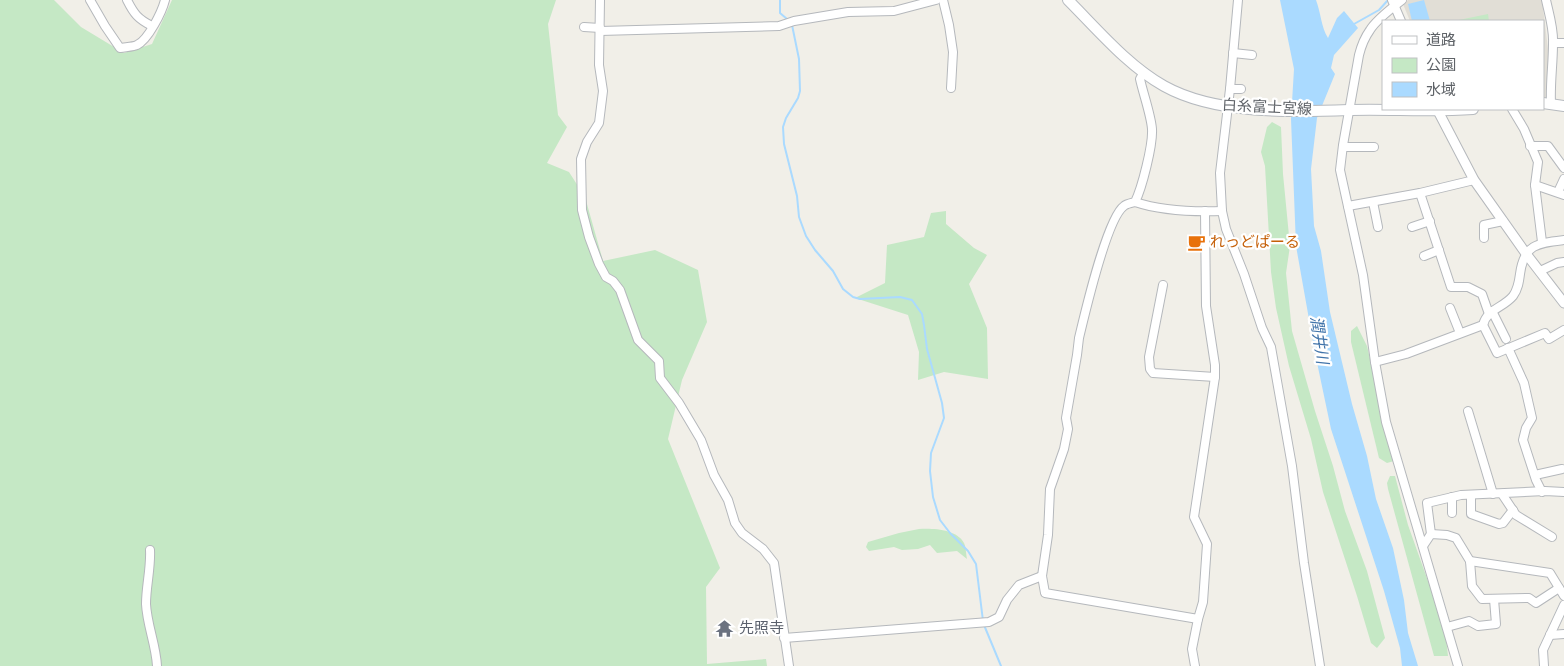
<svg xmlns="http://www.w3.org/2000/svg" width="1564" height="666" viewBox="0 0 1564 666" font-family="'PT Sans Narrow','Noto Sans JP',sans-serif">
	<rect width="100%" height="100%" fill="#f1efe8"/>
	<path fill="#e1ded6" d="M1408,0H1542L1549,57L1547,100H1543V21H1410L1403,4Z"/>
	<g fill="#c5e8c5">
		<path d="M0,0H54L81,27L124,53L152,44L172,0H556L548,24L558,115L567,127L547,163L569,172L585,197L603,261L655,250L698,270L707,322L682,380L668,439L720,568L706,587L707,664L766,659L767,666H0Z"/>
		<path d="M1488,14L1489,21H1454Z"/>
		<path d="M1272,122L1281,127L1283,174L1290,246L1286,273L1292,331L1315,411L1333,466L1345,511L1367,571L1385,638L1377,648L1371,643L1357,596L1323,492L1311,439L1289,366L1276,308L1271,272L1265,166L1261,152L1267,127Z"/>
		<path d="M946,211V224L974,248L987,255L969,284L987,328L988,379L944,372L918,380L919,352L908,315L855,298L885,283L887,245L924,237L931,213Z"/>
		<path d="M1357,326L1367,346L1394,461L1387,463L1379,458L1351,342V331Z"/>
		<path d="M1390,476H1395L1408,525L1445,629L1448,656H1434L1388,489L1387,483Z"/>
		<path d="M919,529C932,528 957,529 964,543C966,547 966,554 967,559L957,551L937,553L930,545L918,549L902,550L894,547L869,551L866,547L868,542L899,533Z"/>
	</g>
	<g fill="#aadaff">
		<path d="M1280,0H1316C1321,13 1321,27 1328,38L1337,18L1344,11L1358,28L1334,55L1331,68L1335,74L1317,118L1311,169L1314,226L1321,251L1330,312L1352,404L1367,456L1376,499L1393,548L1404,600L1408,633L1418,666H1402L1400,648L1384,591L1331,429L1315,353L1296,246L1291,119L1294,69Z"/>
		<path d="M1424,0L1430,21H1412L1408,4Z"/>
	</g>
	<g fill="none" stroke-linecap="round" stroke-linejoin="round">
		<g stroke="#aadaff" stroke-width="2">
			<path d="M780,0V13L787,19"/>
			<path d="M1354,24L1379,10L1388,0"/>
			<path d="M792,25L799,59L800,91L798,98L786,118L783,127L784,144L797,196L799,217L806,236L815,250L833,271L843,289L853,297L860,299L900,297L912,300L922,314L924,325L927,349L942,403L944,418L931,453L930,471L933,497L940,520L950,533L968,551L976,564L983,621"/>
			<path d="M984,625L1001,666"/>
		</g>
		<defs>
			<g id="minor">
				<path d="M90,0L105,26L120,48C125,47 133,47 137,45C148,40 162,12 165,0"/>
				<path d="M127,0C134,14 138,19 152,26"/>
				<path d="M600,0L599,65L603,91L599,123L587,142L581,159L582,210L589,237L599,264L606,277L613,281L620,290L638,340L659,361L660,378L679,403L701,440L714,475L728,500L735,523L742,533L763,549L774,563L789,666"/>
				<path d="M943,0L949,25L953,52L951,88"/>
				<path d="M1238,0L1230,89L1220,173L1222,211L1226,229L1244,274L1262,328L1271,347L1292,466L1304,563L1320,666"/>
				<path d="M1392,0L1401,21"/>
				<path d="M1402,0C1393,7 1376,20 1370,30C1365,37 1361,47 1359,55L1343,145L1340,170L1363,275L1375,362L1386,422L1458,666"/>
				<path d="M1546,0C1549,14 1554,29 1553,44C1553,64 1550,83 1551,104"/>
				<path d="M584,27L600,28"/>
				<path d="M600,31L779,26L794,21L848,12L894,11L936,0"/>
				<path d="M1553,43H1564"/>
				<path d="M1233,53L1252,55"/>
				<path d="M1144,72L1140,79C1143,93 1151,115 1152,129C1153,145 1142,188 1135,202C1131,203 1126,204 1124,206C1107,218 1085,313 1079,338L1077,355L1066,418L1068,429L1064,449L1050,489L1048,535L1042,576L1045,593L1198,619"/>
				<path d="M1230,89H1241"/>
				<path d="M1512,109L1524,129L1538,162L1535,185L1542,242"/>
				<path d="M1530,146H1548L1564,168"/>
				<path d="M1343,147H1374"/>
				<path d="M1535,185L1564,195"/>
				<path d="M1558,192L1564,179"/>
				<path d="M1420,193L1451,287H1468L1482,294L1489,314"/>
				<path d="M1135,202C1162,211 1193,212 1222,211"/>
				<path d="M1373,202L1378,227"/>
				<path d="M1348,206L1420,193L1474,180"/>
				<path d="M1412,227L1430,221"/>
				<path d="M1484,238V225L1503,221"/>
				<path d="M1424,256L1439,250"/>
				<path d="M1540,271L1557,263L1564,262"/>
				<path d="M1163,285L1149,357L1150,369L1153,373L1215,377"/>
				<path d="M1450,308L1460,333"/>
				<path d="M1492,311L1506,339"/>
				<path d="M1483,325L1497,353L1545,333L1549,339L1564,330"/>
				<path d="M1508,348L1524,383L1532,418L1526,428L1523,440L1536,480L1542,492"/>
				<path d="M1375,362L1406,354L1483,325C1487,309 1503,308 1513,296C1518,289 1519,282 1520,274C1524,244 1538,243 1564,240"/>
				<path d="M1468,411L1493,494"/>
				<path d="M1535,475L1562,469"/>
				<path d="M1502,494L1516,515L1552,537"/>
				<path d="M1471,495V514L1499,524L1503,523L1513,510"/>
				<path d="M1452,497V513"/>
				<path d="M1431,534L1427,503L1461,495L1545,491L1564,492"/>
				<path d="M1423,546L1431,534L1447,535L1456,538L1470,561L1472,586L1482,599L1529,598L1536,603L1559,588"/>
				<path d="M150,550C151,568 146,586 146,604C147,625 156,645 157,666"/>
				<path d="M1470,561L1550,573L1564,596"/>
				<path d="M1447,627L1469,621L1478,626L1496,624L1494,599"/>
				<path d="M1550,635L1564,634"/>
				<path d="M784,638L989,622L999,617L1007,600L1019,585L1042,576"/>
				<path d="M1195,666L1192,649L1198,619L1203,602L1207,544L1194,517L1215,377V365L1206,306L1205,211"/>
				<path d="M1544,666L1543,650L1564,605"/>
			</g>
			<path id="tertiary" d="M1438,111L1474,180L1527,255L1564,303"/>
			<g id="secondary">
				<path d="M1068,0C1097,29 1128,66 1164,86C1216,115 1293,112 1351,110C1392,109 1432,112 1473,109"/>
				<path d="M1543,103L1564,106"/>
			</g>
		</defs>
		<use href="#minor" stroke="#b5b8bc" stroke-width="10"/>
		<use href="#tertiary" stroke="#b5b8bc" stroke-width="11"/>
		<use href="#secondary" stroke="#b6babf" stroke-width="12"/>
		<use href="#minor" stroke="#fff" stroke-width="8"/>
		<use href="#tertiary" stroke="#fff" stroke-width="9"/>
		<use href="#secondary" stroke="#fff" stroke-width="10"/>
	</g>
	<defs>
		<symbol id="cafe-bare" viewBox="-9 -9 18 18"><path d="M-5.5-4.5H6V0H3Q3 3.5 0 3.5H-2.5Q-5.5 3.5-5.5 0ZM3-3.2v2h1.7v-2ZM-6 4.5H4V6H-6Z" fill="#e8710a" stroke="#fff" stroke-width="2.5" paint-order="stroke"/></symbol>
		<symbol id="temple-bare" viewBox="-9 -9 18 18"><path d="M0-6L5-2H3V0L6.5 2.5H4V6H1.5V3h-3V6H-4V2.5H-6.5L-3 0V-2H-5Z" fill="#6b7280" stroke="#fff" stroke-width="2.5" paint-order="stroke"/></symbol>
	</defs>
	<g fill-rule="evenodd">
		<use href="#cafe-bare" x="1184" y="230" width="25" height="25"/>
		<use href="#temple-bare" x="712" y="616" width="25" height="25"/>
	</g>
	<g text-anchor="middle" stroke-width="4.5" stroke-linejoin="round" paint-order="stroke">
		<g font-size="15" fill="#5f6368" stroke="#fff">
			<text transform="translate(1267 107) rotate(3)" y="5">白糸富士宮線</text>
		</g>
		<g font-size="15" fill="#c56008" stroke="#fff" text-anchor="start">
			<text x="1210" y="247">れっどぱーる</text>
		</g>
		<g font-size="15" fill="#5b616d" stroke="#fff" text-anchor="start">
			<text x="739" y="633">先照寺</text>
		</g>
		<g font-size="16" font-style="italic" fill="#4174aa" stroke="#fff">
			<text transform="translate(1320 340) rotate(82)" y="6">潤井川</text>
		</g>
	</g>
	<rect x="1382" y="20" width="162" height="90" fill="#ffffff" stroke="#bfc1c3"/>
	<rect x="1392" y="36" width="25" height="8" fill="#ffffff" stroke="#bfc1c3"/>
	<text x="1426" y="45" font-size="15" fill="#5f6368">道路</text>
	<rect x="1392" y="58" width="25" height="15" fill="#c5e8c5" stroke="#bfc1c3"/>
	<text x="1426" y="70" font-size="15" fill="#5f6368">公園</text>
	<rect x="1392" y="82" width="25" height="15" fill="#aadaff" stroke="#bfc1c3"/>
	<text x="1426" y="95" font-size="15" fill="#5f6368">水域</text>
</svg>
